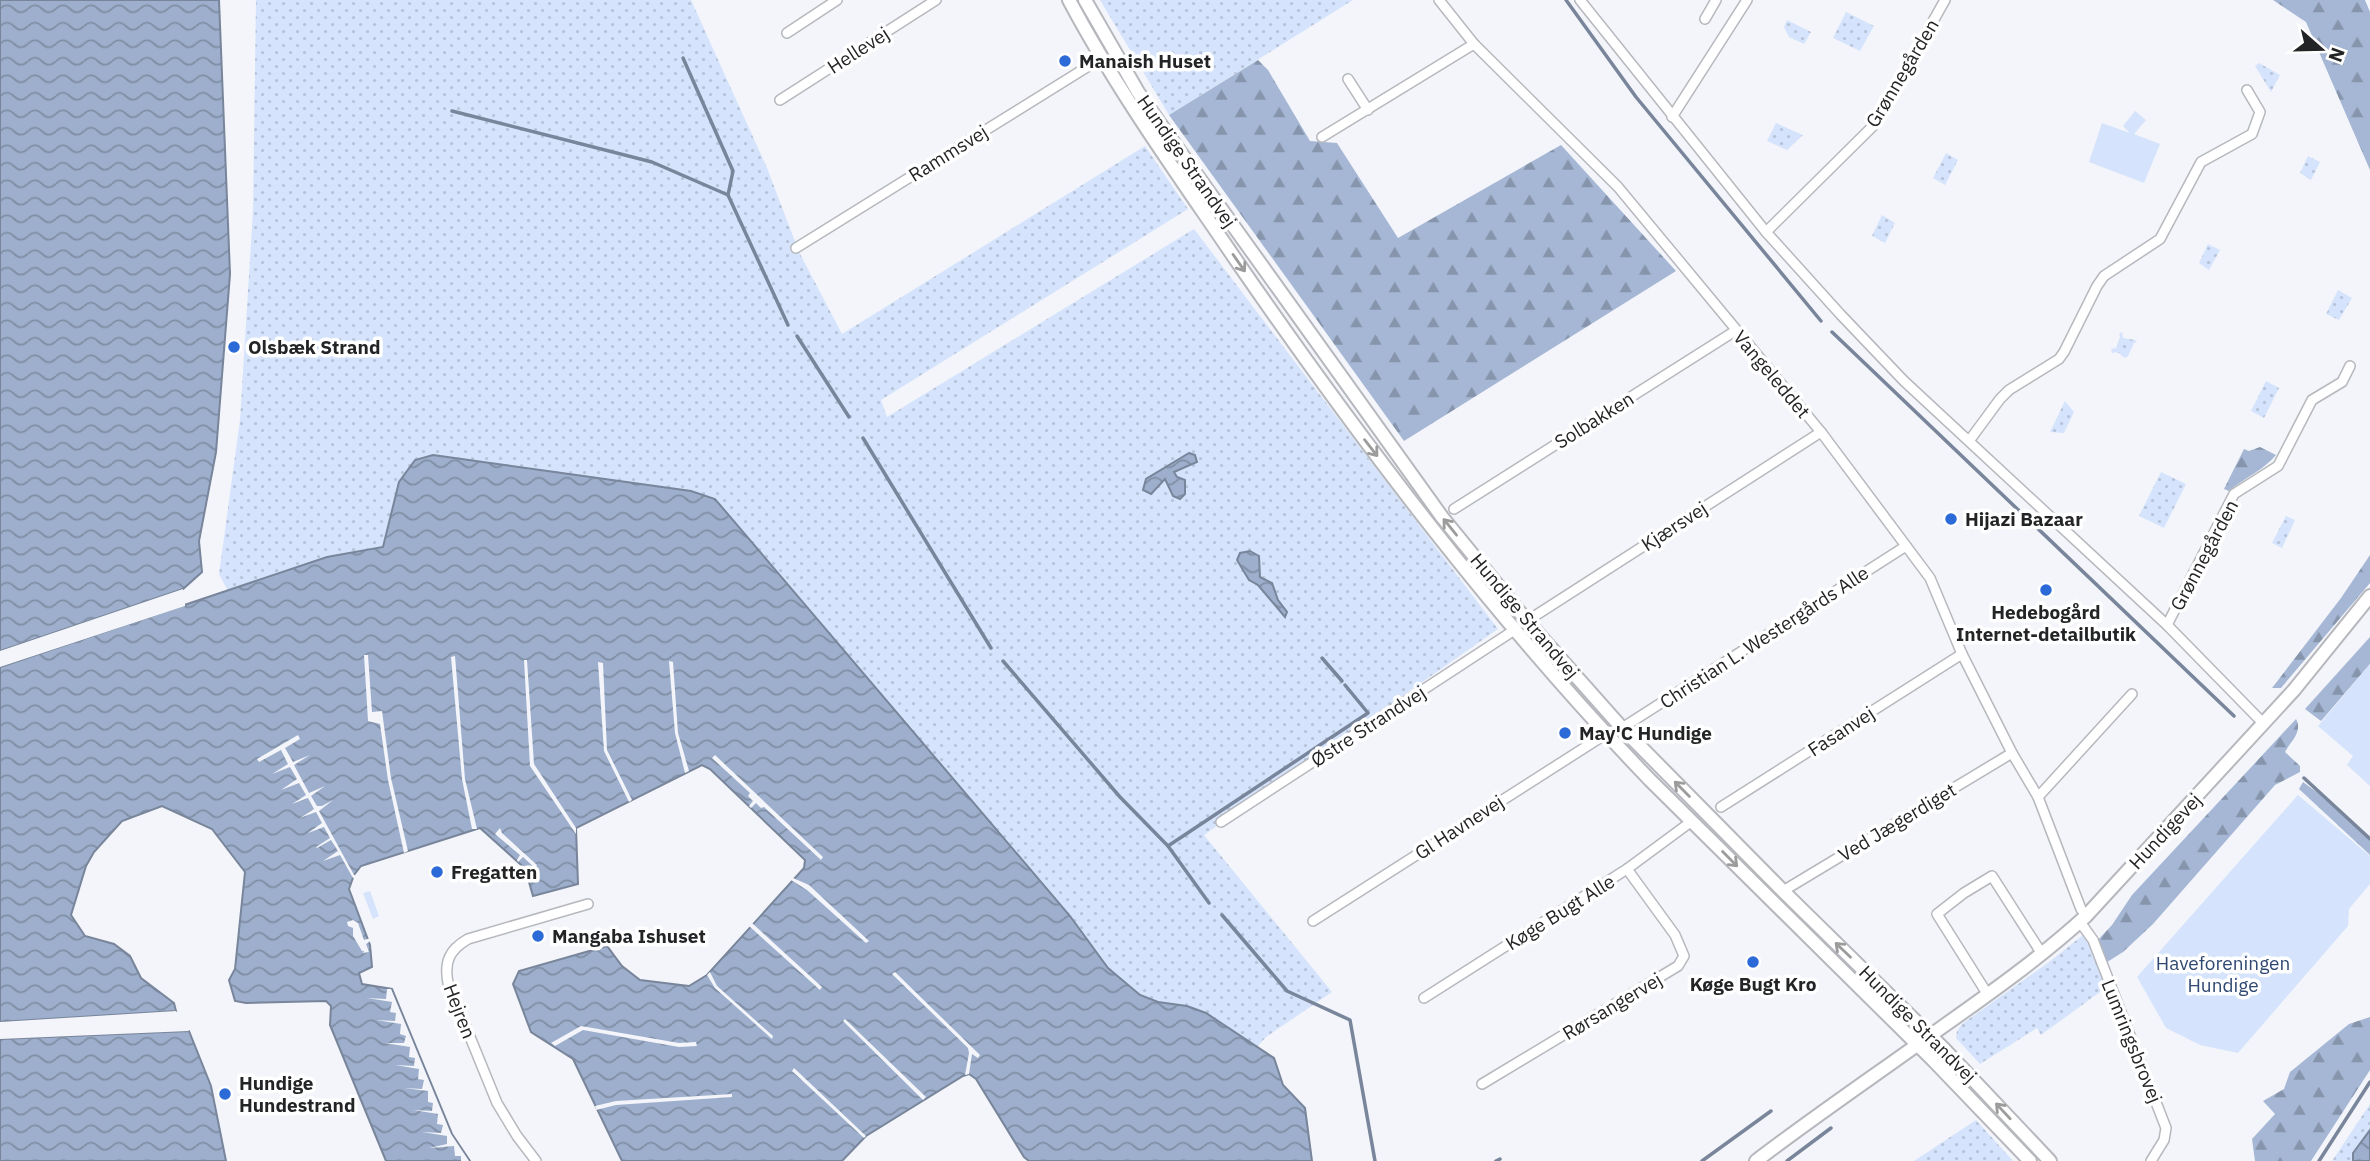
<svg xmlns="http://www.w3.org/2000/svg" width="2370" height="1161" viewBox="0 0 2370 1161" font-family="'IBM Plex Sans',sans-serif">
	<defs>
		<pattern id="grass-dots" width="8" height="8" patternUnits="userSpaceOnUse" patternTransform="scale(1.75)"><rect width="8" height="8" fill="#d5e4fc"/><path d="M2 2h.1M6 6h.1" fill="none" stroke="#b7c3d8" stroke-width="1.8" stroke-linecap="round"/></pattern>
		<pattern id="forest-firs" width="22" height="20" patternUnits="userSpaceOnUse" patternTransform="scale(1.75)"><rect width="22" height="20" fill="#a5b7d4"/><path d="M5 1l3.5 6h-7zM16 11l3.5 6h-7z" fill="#8695ac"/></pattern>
		<pattern id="water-waves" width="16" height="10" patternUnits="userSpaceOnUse" patternTransform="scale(1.75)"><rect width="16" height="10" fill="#9dafcc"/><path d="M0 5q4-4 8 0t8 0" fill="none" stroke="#808ea5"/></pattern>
	</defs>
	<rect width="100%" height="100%" fill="#f3f5fa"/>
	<g fill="url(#grass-dots)">
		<path d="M256,0H691L767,168L799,252L842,334L1145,146L1188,209L881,400L887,417L1194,229L1498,629L1204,835L1332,992L1266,1037L1257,1047C1236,1033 1215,1016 1191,1008C1174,1002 1155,1005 1139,994C1109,974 1091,945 1070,916L715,499L691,491L433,455L399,482L383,547L327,557L228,591L219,574L240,420L253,210Z"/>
		<path d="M1100,0H1353L1169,115Z"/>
		<path d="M1846,12L1874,26L1860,51L1833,38Z"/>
		<path d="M1787,20L1811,32L1804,44L1789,37L1784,27Z"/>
		<path d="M2259,63L2280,75L2271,92L2255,66Z"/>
		<path d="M1776,123L1803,135L1787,150L1767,141Z"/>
		<path d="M1946,153L1958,160L1945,185L1933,178Z"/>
		<path d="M2308,156L2320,162L2311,180L2300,173Z"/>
		<path d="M1882,215L1895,223L1885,243L1872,236Z"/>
		<path d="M2208,244L2220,250L2209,270L2199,263Z"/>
		<path d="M2338,290L2352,298L2339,320L2326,314Z"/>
		<path d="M2122,332L2123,338L2135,340L2137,342L2134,343L2128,356L2125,358L2117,352L2112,353L2111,349L2116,348L2120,337L2119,334Z"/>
		<path d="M2266,381L2279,388L2264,418L2251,411Z"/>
		<path d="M2065,401L2074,412L2064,433L2050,432Z"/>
		<path d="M2161,472L2186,484L2164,528L2139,516Z"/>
		<path d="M2286,516L2295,520L2282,548L2272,543Z"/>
		<path d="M2083,935C2093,943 2106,977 2104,989L2041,1035L2037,1028L1980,1064L1956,1038L1957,1031L1962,1024L2049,962Z"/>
		<path d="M2370,1104V1161H2332Z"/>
		<path d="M1976,1120L2013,1161H1914Z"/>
	</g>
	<g fill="url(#forest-firs)">
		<path d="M2273,0H2365L2370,12V170L2306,22Z"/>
		<path d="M1258,60L1268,70L1310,141L1337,143L1398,238L1561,145L1676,271L1404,441L1169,115Z"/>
		<path d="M2260,447L2276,455C2265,469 2243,479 2229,491L2224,489L2244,449L2249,451Z"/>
		<path d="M2370,555V583L2281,688H2272L2341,598Z"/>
		<path d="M2370,637V664L2321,721L2305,709Z"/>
		<path d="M2296,719C2303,732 2291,741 2285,752L2300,766V772L2275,785L2153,924L2123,952L2104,964L2096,942L2112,925L2132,895Z"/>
		<path d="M2303,782L2318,793L2370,841V855L2299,789Z"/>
		<path d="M2370,1017V1070L2311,1161H2255L2252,1139L2275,1114L2263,1101L2284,1089L2290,1072L2349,1024Z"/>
	</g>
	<g fill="#d5e4fc">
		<path d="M2135,111L2146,120L2134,134L2160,144L2144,183L2089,162L2102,123L2130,133L2123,126Z"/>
		<path d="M2370,664V786L2347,765L2353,756L2318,726Z"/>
		<path d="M2298,795L2370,856V884L2349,909L2348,926L2238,1053L2200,1045L2166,1028L2137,977Z"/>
		<path d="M370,891L379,916L373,919L363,893Z"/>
	</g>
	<g fill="url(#water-waves)" stroke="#78859a" stroke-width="2">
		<path d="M0,0H219L230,274L216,452L199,541L202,572L183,589L0,651Z"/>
		<path d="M1189,453L1195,455L1197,462L1174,472L1177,477L1185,480V494L1180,499L1173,496L1165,479L1151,494L1143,490L1146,479Z"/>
		<path d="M433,455L691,491L715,499L1070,916L1108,968L1140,995L1158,1002L1187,1006L1206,1013L1274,1058L1283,1085L1305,1108L1312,1161H1029L1024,1157L976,1079L969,1074L963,1076L866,1136L842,1161H622L573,1059L531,1032L513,984L519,971L607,946L622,966L640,980L689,986L707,975L804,868L805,860L710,769L702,765L576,828L578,884L533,896L529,882V872L480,828L361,866L354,875L349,889L370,945L372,967L359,973L362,984L392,989L452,1134L470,1161H386L330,1025L331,1006L326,1001L246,1003L235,1001L229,980L235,969L245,872L212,829L162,806L122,821L94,852L86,866L71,915L85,936L114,944L130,956L141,978L174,1003L176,1011L0,1022V667L327,557L383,547L399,482L415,460Z"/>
		<path d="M1250,551L1259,556L1260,577L1272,583L1278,600L1287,612L1285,617L1258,585L1249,580L1237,560L1240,553Z"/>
		<path d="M189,1031L211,1086L226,1161H0V1039Z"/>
		<path d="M2370,1130V1161H2353V1153Z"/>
	</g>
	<g fill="#f3f5fa">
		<path d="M183,589V593L0,654V651Z"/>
		<path d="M185,602V606L0,667V663Z"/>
		<path d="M364,655H368L372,712L382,711L391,778L408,851L404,853L388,780L380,724L368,721Z"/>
		<path d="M455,656L465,779L477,829H472L462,779L451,657Z"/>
		<path d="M524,660H527L534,764L576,828V834L530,766Z"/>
		<path d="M669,661L673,662L678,733L689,771L685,773L675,733Z"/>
		<path d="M598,662L603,663L607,750L632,800L629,802L604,751Z"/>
		<path d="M298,735L300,739L285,748L293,762L310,755L294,765L309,793L325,786L311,796L317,806H322L333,800L319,811L354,875L358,876L356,879L353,878L340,855L323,861L338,851L331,840L317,848L316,847L330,838L324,827L308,833L322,823L316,812L300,818L314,809L308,798L292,804L306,795L299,783L281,790L297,779L290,767L272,774L288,764L281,750L259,762L257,759Z"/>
		<path d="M715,755L823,857L821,860L764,807L761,808L756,803L751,808L749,806L753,801L748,796L750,793L712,758Z"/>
		<path d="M500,828L502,833L537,865L535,868L523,857L518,862L517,860L520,855L495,834Z"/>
		<path d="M793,878L809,885L869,941L866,943L807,890L791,880Z"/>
		<path d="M353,920L358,923L364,940L371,938L372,940L366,944L369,952L363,953L364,951H362L353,936V928L348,926L347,922Z"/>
		<path d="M752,923L822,987L820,990L749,926Z"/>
		<path d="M710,972L717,986L773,1036L772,1039L715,988L707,975Z"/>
		<path d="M895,972L980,1055L978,1058L972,1054L969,1074L965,1075L969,1053L968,1048L892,974Z"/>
		<path d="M387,989H391L451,1134L469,1161H461V1156H455L454,1146L429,1148L447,1144V1136L422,1132L441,1133L443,1125L437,1124L438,1114L413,1110L432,1111L433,1103L428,1102V1091L404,1088L422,1089L424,1080L418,1079L419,1069L395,1065L414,1066L415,1058L409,1057L410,1047L385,1043H404L406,1036L400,1034L401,1024L376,1020L395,1021L396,1013L390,1012L392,1002L367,998L386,999Z"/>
		<path d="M176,1011L178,1014L0,1025V1022Z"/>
		<path d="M845,1019L926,1097L923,1100L843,1021Z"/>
		<path d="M581,1026L679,1043L696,1042L697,1046L679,1047L583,1030L555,1046L551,1043Z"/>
		<path d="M187,1027L189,1031L0,1039V1036Z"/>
		<path d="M794,1068L866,1136L864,1138L792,1071Z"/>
		<path d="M732,1094V1097L616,1105L596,1110L595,1106L616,1101Z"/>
	</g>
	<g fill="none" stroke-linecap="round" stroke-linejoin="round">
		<g stroke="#78859a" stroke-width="3.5">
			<path d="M1566,0L1636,97L1821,321"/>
			<path d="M683,58L733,171L728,195"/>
			<path d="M452,111L652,162L728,195L788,325"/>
			<path d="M1832,332L2234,716"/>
			<path d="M797,336L849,417"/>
			<path d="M863,438L991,648"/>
			<path d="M1322,658L1342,681"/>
			<path d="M1003,661L1120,797L1168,846L1209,903"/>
			<path d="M2304,778L2370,839"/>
			<path d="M1168,846L1368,713L1345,685"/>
			<path d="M1222,915L1287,991L1350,1020L1375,1161"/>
			<path d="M1496,1161L1500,1159"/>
			<path d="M1702,1161L1771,1111"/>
			<path d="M1787,1161L1831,1128"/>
			<path d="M2319,1161L2370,1082"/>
		</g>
		<defs>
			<g id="street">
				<path d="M1439,0L1474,44L1618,187L1821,432L1930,578L1962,654L2012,753L2038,797L2081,909L2086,916"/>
				<path d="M1580,0L1766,232L1841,315L1904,381L2167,625L2264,724"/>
				<path d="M1705,19L1716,0"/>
				<path d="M787,33L837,0"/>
				<path d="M1348,79L1368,110"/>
				<path d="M780,100L936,0"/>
				<path d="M1672,117L1747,0"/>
				<path d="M1322,137L1474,44"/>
				<path d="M1766,232L1875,124L1945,0"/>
				<path d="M796,248L1100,59"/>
				<path d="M1969,441L2000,399L2009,390L2059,359L2064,352L2097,286L2104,276L2160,239L2201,162L2252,134L2260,112L2247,90"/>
				<path d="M1454,509L1735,331"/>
				<path d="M1527,621L1821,432"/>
				<path d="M2167,625L2234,494L2278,466L2312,400L2342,382L2350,366"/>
				<path d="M1622,728L1906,546"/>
				<path d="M2038,797L2132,694"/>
				<path d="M1721,807L1962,654"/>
				<path d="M1221,822L1516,629"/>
				<path d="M1783,891L2012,753"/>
				<path d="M1313,921L1606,734"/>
				<path d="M2080,922L2093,940L2166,1128L2164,1140L2151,1161"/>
				<path d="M1988,995L1937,914L1964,893L1992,876L2042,954"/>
				<path d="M1424,998L1627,869L1692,821"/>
				<path d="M1482,1084L1678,966L1684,956L1675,935L1627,869"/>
				<path d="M536,1161L517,1136L497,1103L448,983C444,962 449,950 468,939L588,904"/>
			</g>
			<g id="secondary">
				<path d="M1069,0C1118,92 1179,176 1238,263C1363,444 1497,621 1650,780L1933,1060L2030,1161"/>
				<path d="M1085,0L1138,92L1161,125L1442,517L1527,621L1622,728L1783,891L1944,1049L2050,1161"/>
				<path d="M1756,1161C1815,1116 1877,1074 1938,1030C1989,994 2040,958 2086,916L2294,690L2370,596"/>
			</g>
		</defs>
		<use href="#street" stroke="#b6b8bd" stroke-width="12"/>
		<use href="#secondary" stroke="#b6b8bd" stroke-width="16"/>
		<use href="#street" stroke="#fff" stroke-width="9"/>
		<use href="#secondary" stroke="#fff" stroke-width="12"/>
	</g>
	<defs><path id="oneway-shaft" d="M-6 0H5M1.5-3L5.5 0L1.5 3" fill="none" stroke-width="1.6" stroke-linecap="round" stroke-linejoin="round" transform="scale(1.75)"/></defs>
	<g stroke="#9c9c9d">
		<use href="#oneway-shaft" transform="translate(1239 263) rotate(55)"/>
		<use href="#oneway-shaft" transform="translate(1371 448) rotate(52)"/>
		<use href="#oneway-shaft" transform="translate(1450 527) rotate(-129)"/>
		<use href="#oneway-shaft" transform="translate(1682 789) rotate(-135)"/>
		<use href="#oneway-shaft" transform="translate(1730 859) rotate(45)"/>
		<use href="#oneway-shaft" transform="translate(1843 950) rotate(-136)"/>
		<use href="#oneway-shaft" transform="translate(2003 1111) rotate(-133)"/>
	</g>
	<g fill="#2c6ad8" stroke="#fff" stroke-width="2.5">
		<circle cx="1065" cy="61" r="7"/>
		<circle cx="234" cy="347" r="7"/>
		<circle cx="1951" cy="519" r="7"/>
		<circle cx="2046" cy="590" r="7"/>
		<circle cx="1565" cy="733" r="7"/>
		<circle cx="437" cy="872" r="7"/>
		<circle cx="538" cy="936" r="7"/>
		<circle cx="1753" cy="962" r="7"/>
		<circle cx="225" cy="1094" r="7"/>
	</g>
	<g text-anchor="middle" stroke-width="7" stroke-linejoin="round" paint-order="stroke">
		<g font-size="19" fill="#232425" stroke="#fff">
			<text transform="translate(858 50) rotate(-33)" y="7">Hellevej</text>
			<text transform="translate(1902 73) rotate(-59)" y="7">Grønnegården</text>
			<text transform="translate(948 153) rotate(-32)" y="7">Rammsvej</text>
			<text transform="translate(1187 161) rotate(55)" y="7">Hundige Strandvej</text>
			<text transform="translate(1772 374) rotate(50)" y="7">Vangeleddet</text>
			<text transform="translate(1594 420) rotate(-32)" y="7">Solbakken</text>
			<text transform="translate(1674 526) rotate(-33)" y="7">Kjærsvej</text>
			<text transform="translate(2204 555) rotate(-62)" y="7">Grønnegården</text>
			<text transform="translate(1525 616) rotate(50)" y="7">Hundige Strandvej</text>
			<text transform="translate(1764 637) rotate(-33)" y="7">Christian L. Westergårds Alle</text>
			<text transform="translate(1368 726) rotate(-33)" y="7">Østre Strandvej</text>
			<text transform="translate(1841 731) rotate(-33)" y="7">Fasanvej</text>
			<text transform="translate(1897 822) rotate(-31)" y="7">Ved Jægerdiget</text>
			<text transform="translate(1459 827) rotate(-33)" y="7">Gl Havnevej</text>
			<text transform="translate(2165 831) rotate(-47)" y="7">Hundigevej</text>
			<text transform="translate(1560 912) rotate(-32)" y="7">Køge Bugt Alle</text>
			<text transform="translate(1612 1006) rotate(-31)" y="7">Rørsangervej</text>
			<text transform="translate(460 1011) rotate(69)" y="7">Hejren</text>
			<text transform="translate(1918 1024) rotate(45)" y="7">Hundige Strandvej</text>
			<text transform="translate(2132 1041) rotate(68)" y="7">Lumringsbrovej</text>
		</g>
		<g font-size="19" font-weight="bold" fill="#232425" stroke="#fff" text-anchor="start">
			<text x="1079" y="68">Manaish Huset</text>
			<text x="248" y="354">Olsbæk Strand</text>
			<text x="1965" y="526">Hijazi Bazaar</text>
			<text x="2046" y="619" text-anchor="middle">Hedebogård<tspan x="2046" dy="22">Internet-detailbutik</tspan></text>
			<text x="1579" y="740">May'C Hundige</text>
			<text x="451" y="879">Fregatten</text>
			<text x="552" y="943">Mangaba Ishuset</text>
			<text x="1753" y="991" text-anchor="middle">Køge Bugt Kro</text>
			<text x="239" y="1090">Hundige<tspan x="239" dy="22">Hundestrand</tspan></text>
		</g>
		<g font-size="19" fill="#304972" stroke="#fff">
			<text x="2223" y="970">Haveforeningen<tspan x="2223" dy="22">Hundige</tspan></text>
		</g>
	</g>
	<g transform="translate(2321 49) rotate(110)" stroke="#ffffff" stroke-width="5" paint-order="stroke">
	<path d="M0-5L12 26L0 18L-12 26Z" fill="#232425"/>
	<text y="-10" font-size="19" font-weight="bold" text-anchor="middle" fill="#232425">N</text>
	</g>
</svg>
